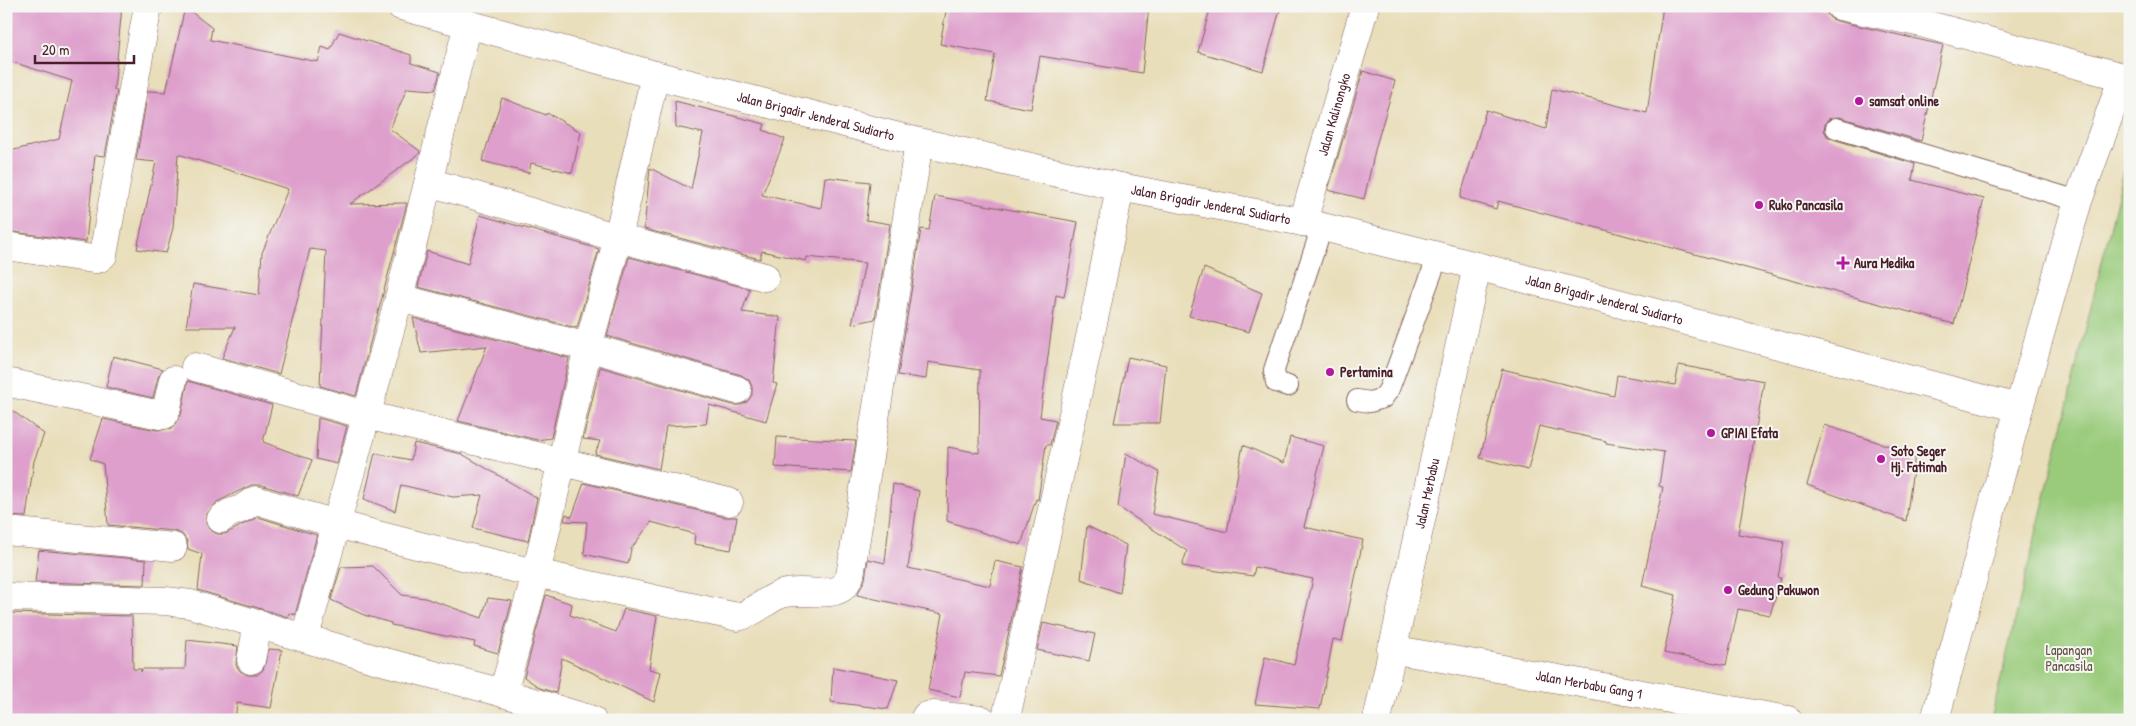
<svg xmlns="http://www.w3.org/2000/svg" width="2136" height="726" viewBox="0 0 2136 726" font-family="'Patrick Hand',sans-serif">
	<rect width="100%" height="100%" fill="#f6f6f2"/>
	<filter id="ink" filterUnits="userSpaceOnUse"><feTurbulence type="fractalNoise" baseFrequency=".02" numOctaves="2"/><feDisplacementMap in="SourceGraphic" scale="10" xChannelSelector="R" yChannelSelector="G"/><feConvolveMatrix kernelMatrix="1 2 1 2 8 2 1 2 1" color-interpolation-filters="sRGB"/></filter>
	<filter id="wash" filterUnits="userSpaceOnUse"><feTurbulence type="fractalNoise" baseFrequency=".0096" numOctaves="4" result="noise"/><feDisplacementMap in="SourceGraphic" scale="20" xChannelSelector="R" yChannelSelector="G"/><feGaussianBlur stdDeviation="1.12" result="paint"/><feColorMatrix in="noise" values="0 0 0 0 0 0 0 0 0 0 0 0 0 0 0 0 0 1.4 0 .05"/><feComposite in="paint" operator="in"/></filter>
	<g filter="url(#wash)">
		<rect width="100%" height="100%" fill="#e9deba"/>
		<path fill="#99cb7a" stroke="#727552" d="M2130,146V720H2010L1992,715Z"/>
		<g id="blocks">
			<g fill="#de9fcc">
				<path d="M6,6H122L114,90H117L105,156L95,155L86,242L6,231V152L59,139L72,81L6,60Z"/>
				<path d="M947,6H1149L1142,73L1040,56L1031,109L987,101L995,54L940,44Z"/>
				<path d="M1211,6H1281L1263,71L1198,52Z"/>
				<path d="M1663,6L1809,8L1825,11L1830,18L1837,21L1943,45L1921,141L1839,117L1828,119L1825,124L1824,130L1827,136L1833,139L1915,164L1912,180L1984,199L1954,324L1498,201L1496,209L1460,198L1486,110L1546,129L1552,89L1647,113Z"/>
				<path d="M185,7L212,28L210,40L318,62L322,47L330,50L339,32L411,55V63L440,72L435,90L407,88L390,129L420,151L419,154L350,204L407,203L356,396L320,386L326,251L310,249L279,374L222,358L235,327H186L193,284L259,295L262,253L288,189L178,154L173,228L166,253L137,249L156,162L136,160L148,91L166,92Z"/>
				<path d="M1363,71L1395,81L1376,146L1364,199L1328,190Z"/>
				<path d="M502,98L546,115L547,113L581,132L572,173L531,163L529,173L482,161Z"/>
				<path d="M675,101L765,124L763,130L785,139L762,195L821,208L825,177L870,182L866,220L890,224L875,319L852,324L865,263L807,257L806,261L762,251L760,259L644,229L650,168L691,189L703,133L676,127Z"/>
				<path d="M935,196L1078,222L1064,297L1056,295L1040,417L1056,420L1050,445H1046L1038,500L1036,499L1021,545L947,521L948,447L979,453L980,370L928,362L926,379L898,375L921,229L929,230Z"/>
				<path d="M480,215L599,249L577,328L418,287L427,251L468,264Z"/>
				<path d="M629,257L750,289L742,312L780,317L773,383L777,384L766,421L709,405L706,424L666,426L659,469L595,454L600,441L583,439L600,367L733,405H740L747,402L752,395V387L749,380L741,375L607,336Z"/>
				<path d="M1204,268L1262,293L1249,332L1189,316Z"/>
				<path d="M413,318L569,358L551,438L537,440L458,421L487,346L421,353Z"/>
				<path d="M113,356L163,369L158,377L153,398L106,387Z"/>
				<path d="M1128,357L1166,365L1160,423H1114Z"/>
				<path d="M1679,365L1764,381L1738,534L1784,542L1778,578H1781L1770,615L1738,609L1726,665L1664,653L1676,595L1642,586L1663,487L1659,486L1664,452L1606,443V441L1539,426L1528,470L1480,458L1502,369L1614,396L1617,375L1675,385Z"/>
				<path d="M188,381L272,405L263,442L312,460L298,496L261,485H251L217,502L206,515V523L209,529L217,534H225L258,517L317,535L295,615L289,613L288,617L198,590L202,554L188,549L187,541L182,534L174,531L108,525L103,464L90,459L103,419L157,430L172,428L181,415Z"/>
				<path d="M6,406L44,434L34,461L26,517L6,516Z"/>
				<path d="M318,418L347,426L337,464L316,459Z"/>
				<path d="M1824,425L1915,454L1906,521L1807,485Z"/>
				<path d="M777,437L856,441L851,472L775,467Z"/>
				<path d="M1290,437L1324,446L1304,527L1363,540L1342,641L1333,639L1320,709L1255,704L1265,657L1294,665L1313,579L1255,567L1253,576L1182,566L1187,551L1118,507L1126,453L1159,472L1152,514L1227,532L1243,445L1284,463Z"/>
				<path d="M414,443L462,454L537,498L528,541L473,528L482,495L453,497L401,485L395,511L364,499L375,453L411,460Z"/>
				<path d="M584,483L725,517H737L731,550L694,544L695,534L651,522L631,549L628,564L584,554L587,522L564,521L566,514L572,517Z"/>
				<path d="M893,484L919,491L908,568L990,586L995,561L1023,567L999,676L965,672L960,697L928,690L943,614L857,595L865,579L868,559L885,563Z"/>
				<path d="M1087,526L1126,545L1120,593L1081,579Z"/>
				<path d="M39,550L146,560L145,585L35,582Z"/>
				<path d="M373,566L402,595L425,598L482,618L488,598L512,601L498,653L474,646L475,642L391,625V623L364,615L331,600L341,567Z"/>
				<path d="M546,595L572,604L570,615L616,632L624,609L657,616L649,669L661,672L654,702L562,658L556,693L540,688L524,677Z"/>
				<path d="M6,613L132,616L133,669H141V672L142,669H185L187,640L238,646L236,665L240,671L248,675H257L263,670L269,649L282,650L271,708L237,703L235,720H9L6,693Z"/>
				<path d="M1043,623L1095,634L1089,661L1037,650Z"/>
				<path d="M833,667L898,680L888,709L831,702Z"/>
			</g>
		</g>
	</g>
	<g filter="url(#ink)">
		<use href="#blocks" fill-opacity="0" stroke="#82625d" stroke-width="1"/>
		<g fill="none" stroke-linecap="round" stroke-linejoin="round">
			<defs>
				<g id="service">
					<path d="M1836,128L2078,201"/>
					<path d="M1288,386L1276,382L1274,370L1322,227"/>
					<path d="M1357,400L1370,402L1383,398L1389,389L1438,256"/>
				</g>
				<g id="minor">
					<path d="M1840,6L1917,22L2123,77"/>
					<path d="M429,182L618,238L765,277"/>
					<path id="s1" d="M1303,222L1365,6"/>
					<path d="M6,246L93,259H98L103,255L148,6"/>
					<path d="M399,298L588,347L737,390"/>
					<path d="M195,367L366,415L729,502"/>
					<path d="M6,382L160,415H164L166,411L173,380"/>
					<path d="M221,519C228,512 233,512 241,509C248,506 249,502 256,500C414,550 577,582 738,617C754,613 765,601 779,595C797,587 832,599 844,586C847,583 848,579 850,576L919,142"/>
					<path d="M6,531L173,547"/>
					<path d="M6,597L166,601L190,604L378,660L503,693L592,720"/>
					<path d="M305,637L399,298L468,24"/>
					<path id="s2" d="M1391,649L1788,720"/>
					<path d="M251,660L258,624"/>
					<path d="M503,693L536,574L588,347L618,238L655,75"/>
					<path d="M924,720L926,716L933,715L982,720"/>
					<path d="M1003,720L1006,718L1097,305L1120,187"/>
					<path id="s3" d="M1377,720L1477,266"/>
				</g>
				<g id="tertiary">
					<path id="s4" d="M401,6L655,75L919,142L1120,187L1303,222L1438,256L2019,408"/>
					<path d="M1935,720L2019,408L2078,201L2123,77L2130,75"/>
				</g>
			</defs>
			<use href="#service" stroke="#82625d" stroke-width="22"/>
			<use href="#minor" stroke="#82625d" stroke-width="29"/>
			<use href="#tertiary" stroke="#82625d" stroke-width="29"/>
			<use href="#service" stroke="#fff" stroke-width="20"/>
			<use href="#minor" stroke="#fff" stroke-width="28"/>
			<use href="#tertiary" stroke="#fff" stroke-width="28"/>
		</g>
	</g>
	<g fill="#b5179e" stroke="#f6f6f2" stroke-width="2">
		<circle cx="1859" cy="101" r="5"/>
		<circle cx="1759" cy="205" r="5"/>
		<path d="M1840.5 255.5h5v5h5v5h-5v5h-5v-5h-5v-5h5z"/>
		<circle cx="1330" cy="372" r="5"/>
		<circle cx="1711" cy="433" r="5"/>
		<circle cx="1881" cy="459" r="5"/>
		<circle cx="1728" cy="590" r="5"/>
	</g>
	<g text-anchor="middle" stroke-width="4" stroke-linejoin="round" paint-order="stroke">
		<g font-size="14" font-weight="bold" fill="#4a1f2b" stroke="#f6f6f2" text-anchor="start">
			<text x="1869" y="106">samsat online</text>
			<text x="1769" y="210">Ruko Pancasila</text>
			<text x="1854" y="268">Aura Medika</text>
			<text x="1340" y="377">Pertamina</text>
			<text x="1721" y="438">GPIAI Efata</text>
			<text x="1891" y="456">Soto Seger<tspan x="1891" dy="16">Hj. Fatimah</tspan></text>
			<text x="1738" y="595">Gedung Pakuwon</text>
		</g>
		<g font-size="14" fill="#4a1f2b" stroke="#f6f6f2">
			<text dy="5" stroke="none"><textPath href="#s1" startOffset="112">Jalan Kalinongko</textPath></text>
			<text dy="5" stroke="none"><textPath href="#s4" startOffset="429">Jalan Brigadir Jenderal Sudiarto</textPath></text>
			<text dy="5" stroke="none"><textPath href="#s4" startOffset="834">Jalan Brigadir Jenderal Sudiarto</textPath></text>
			<text dy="5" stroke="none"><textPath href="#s4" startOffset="1239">Jalan Brigadir Jenderal Sudiarto</textPath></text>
			<text dy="5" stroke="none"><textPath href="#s3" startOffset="232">Jalan Merbabu</textPath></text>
			<text dy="5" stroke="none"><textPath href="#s2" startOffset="201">Jalan Merbabu Gang 1</textPath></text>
		</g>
		<g font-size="14" fill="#625343" stroke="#f6f6f2">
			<text x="2069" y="655">Lapangan<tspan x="2069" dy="16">Pancasila</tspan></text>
		</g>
	</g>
	<rect width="2136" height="726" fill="none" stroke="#f6f6f2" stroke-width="25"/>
	<path d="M35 55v8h99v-8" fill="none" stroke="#4a1f2b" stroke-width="2.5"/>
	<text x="42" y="55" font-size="15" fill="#4a1f2b" stroke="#f6f6f2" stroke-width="4" paint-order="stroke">20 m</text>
</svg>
